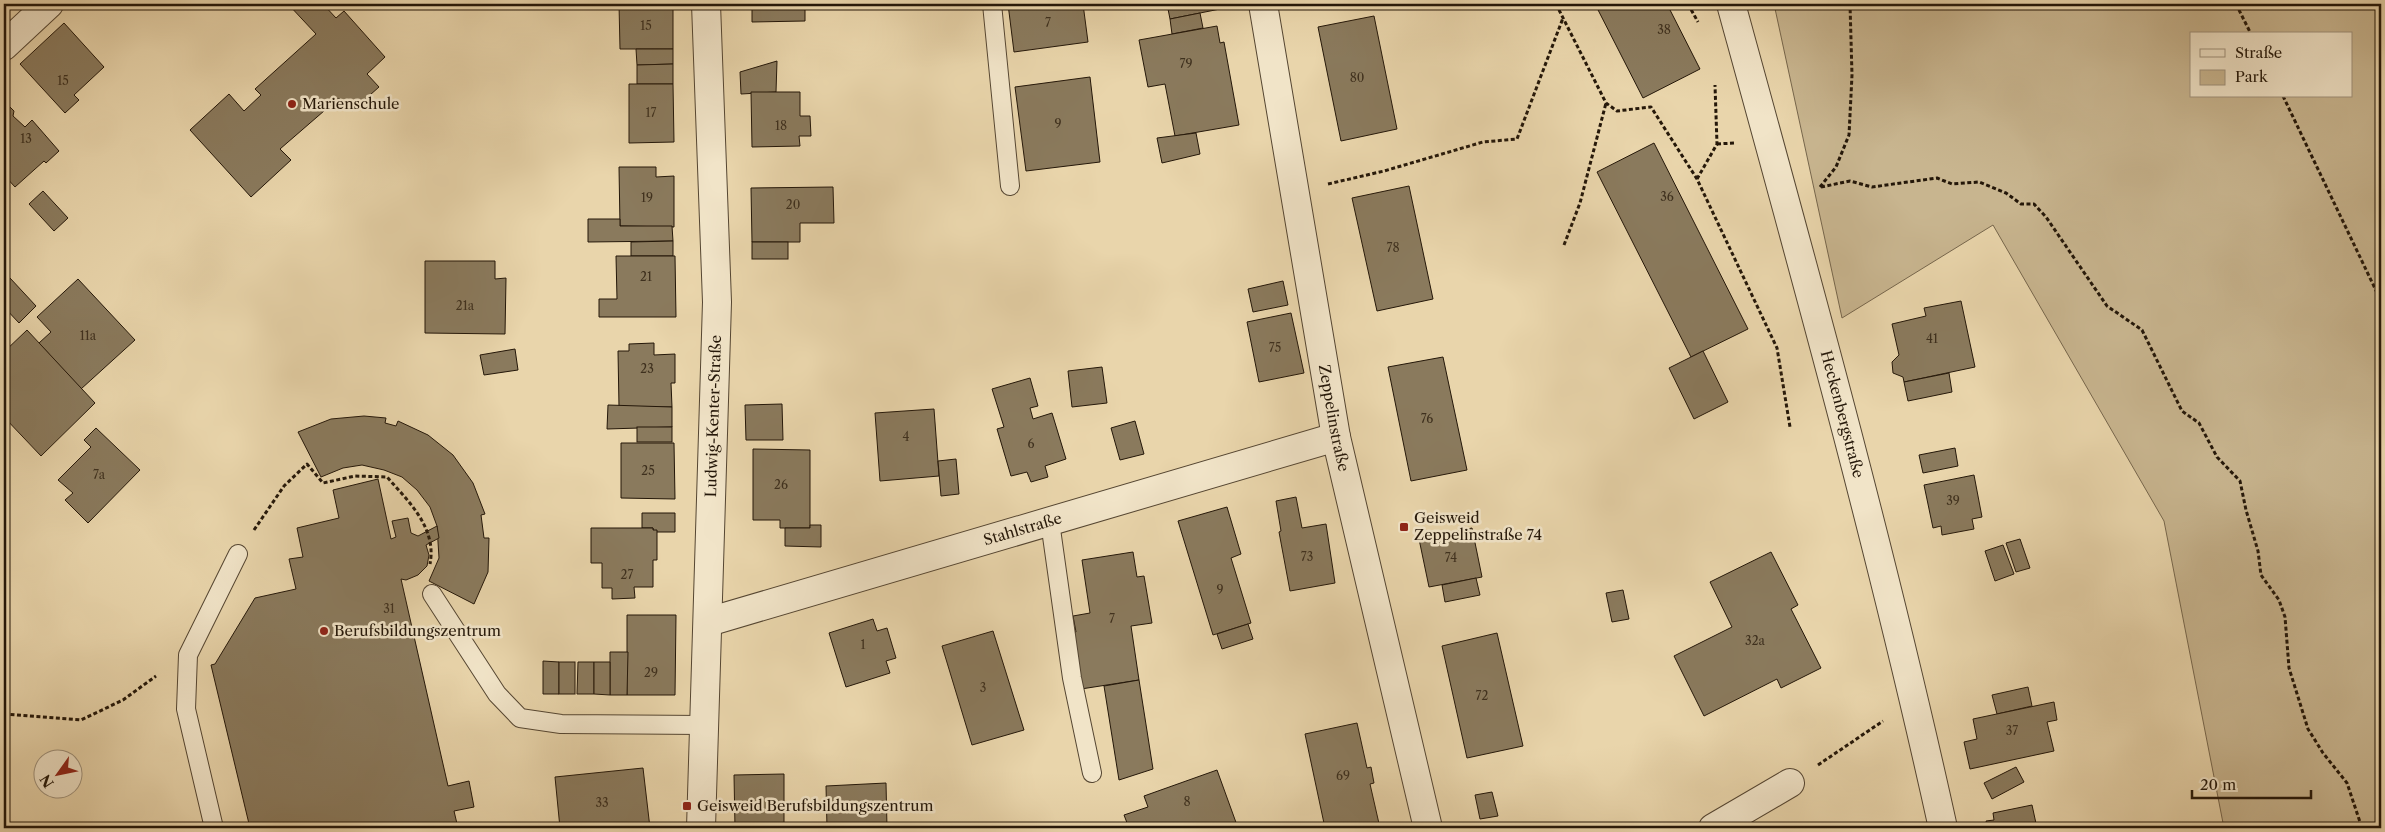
<svg xmlns="http://www.w3.org/2000/svg" width="2385" height="832" viewBox="0 0 2385 832" font-family="'Libre Caslon Text',serif">
	<rect width="100%" height="100%" fill="#e9d5ab"/>
	<filter id="stains"><feTurbulence type="fractalNoise" baseFrequency=".004" numOctaves="4"/><feColorMatrix values="0 0 0 0 .2 0 0 0 0 .09 0 0 0 0 .02 0 0 0 .5 -.17"/></filter>
	<radialGradient id="worn" r=".72"><stop offset=".6" stop-color="#630" stop-opacity="0"/><stop offset="1" stop-color="#630" stop-opacity=".3"/></radialGradient>
	<path fill="#c8b58f" stroke="#76664c" fill-rule="evenodd" d="M1774,4H2381V828H2224L2164,521L1993,225L1842,318ZM2191,34H2351V96H2191Z"/>
	<g fill="#8a7a5d" stroke="#241709">
		<path d="M288,4H323L336,18L344,11L385,57L367,74L379,87L352,111L339,98L280,149L291,160L251,197L190,130L229,94L244,111L261,95L255,89L316,34Z"/>
		<path d="M619,4H673V49H620Z"/>
		<path d="M752,4H805V21L752,22Z"/>
		<path d="M1008,4H1083L1088,42L1014,52Z"/>
		<path d="M1167,4H1224L1225,8L1170,19Z"/>
		<path d="M1595,4H1667L1700,69L1643,98Z"/>
		<path d="M1200,13L1203,28L1172,34L1170,19Z"/>
		<path d="M1374,16L1397,129L1341,141L1318,27Z"/>
		<path d="M64,23L104,67L74,95L79,100L65,113L20,64Z"/>
		<path d="M1217,26L1220,43L1224,42L1239,125L1175,136L1165,84L1148,87L1139,40Z"/>
		<path d="M636,49H673V64L637,65Z"/>
		<path d="M777,61L776,92L741,94L740,72Z"/>
		<path d="M673,64V84H637V65Z"/>
		<path d="M1090,77L1100,162L1026,171L1015,87Z"/>
		<path d="M629,84H673L674,142L629,143Z"/>
		<path d="M751,92H800V116H810L811,136H799L800,146L752,147Z"/>
		<path d="M4,106H9L14,111L13,116L25,127L32,120L59,151L46,163L44,161L15,187L4,175Z"/>
		<path d="M1196,133L1200,154L1162,163L1157,138Z"/>
		<path d="M1654,143L1748,329L1691,357L1597,172Z"/>
		<path d="M619,167H656V177L674,176V227L620,226Z"/>
		<path d="M1409,186L1433,299L1377,311L1352,198Z"/>
		<path d="M833,187L834,223H800V242H752L751,188Z"/>
		<path d="M43,191L68,218L54,231L29,204Z"/>
		<path d="M588,219H620V226H672L673,241L588,242Z"/>
		<path d="M673,241V256H631V242Z"/>
		<rect x="752" y="242" width="36" height="17"/>
		<path d="M616,256H675L676,317H599V299H617Z"/>
		<path d="M425,261H495V279L506,278L505,334L425,333Z"/>
		<path d="M10,278L36,306L19,323L4,307V285Z"/>
		<path d="M78,279L135,340L81,389L39,343L51,332L37,317Z"/>
		<path d="M1283,281L1288,305L1253,312L1248,289Z"/>
		<path d="M1961,301L1975,367L1904,382L1903,377L1893,373L1892,362L1899,355L1892,324L1926,316L1924,308Z"/>
		<path d="M1291,313L1304,373L1259,382L1247,322Z"/>
		<path d="M27,330L95,403L41,456L4,417V352Z"/>
		<path d="M654,343V355L675,354V383H671L672,407H619L618,351H629V344Z"/>
		<path d="M515,349L518,370L484,375L480,355Z"/>
		<path d="M1703,351L1728,402L1694,419L1669,368Z"/>
		<path d="M1443,357L1467,470L1411,481L1388,367Z"/>
		<path d="M1102,367L1107,403L1072,407L1068,371Z"/>
		<path d="M1949,373L1952,392L1908,401L1904,382Z"/>
		<path d="M1030,378L1038,406L1030,408L1033,419L1052,413L1066,459L1045,466L1048,477L1031,482L1027,472L1011,476L997,429L1004,427L992,389Z"/>
		<path d="M782,404L783,440H746L745,405Z"/>
		<path d="M608,405L672,407V427L607,429Z"/>
		<path d="M934,409L939,476L880,481L875,413Z"/>
		<path d="M364,416L386,418L385,423L396,426L398,421L428,435L453,455L473,483L485,514L481,515L484,538H489L488,572L474,604L429,581L439,558L437,526L430,507L417,490L402,477L384,470L362,465L343,468L321,477L298,432L331,419Z"/>
		<path d="M1135,421L1144,454L1120,460L1111,428Z"/>
		<rect x="637" y="427" width="35" height="15"/>
		<path d="M96,428L140,470L88,523L65,500L73,493L58,480L91,447L84,440Z"/>
		<path d="M621,443H674L675,499L621,498Z"/>
		<path d="M1955,448L1958,466L1923,473L1919,455Z"/>
		<path d="M753,449L810,450V528H780V520H753Z"/>
		<path d="M956,459L959,494L941,496L938,461Z"/>
		<path d="M1974,475L1982,517L1972,519L1974,529L1942,535L1941,526L1933,528L1924,485Z"/>
		<path d="M378,479L391,539L396,537L392,521L408,518L411,533L418,536L437,526L439,538L426,545L429,555L427,566L418,575L406,580L401,579L448,786L469,781L474,807L454,811L458,828H250L211,665L215,664L255,598L296,589L289,559L303,557L297,528L339,518L333,490Z"/>
		<path d="M1296,497L1302,528L1326,524L1335,583L1290,591L1279,532L1281,531L1276,501Z"/>
		<path d="M1227,507L1241,554L1231,558L1251,623L1213,635L1178,521Z"/>
		<path d="M642,513H675V532H657L653,530V528H642Z"/>
		<path d="M810,525H821V547L785,546V528H810Z"/>
		<path d="M591,528H653V530H657V560H653V587H634L635,598L612,599V588H602V563H591Z"/>
		<path d="M1472,528L1482,577L1429,587L1419,539Z"/>
		<path d="M2020,539L2030,568L2016,572L2006,543Z"/>
		<path d="M2003,545L2014,574L1995,581L1985,551Z"/>
		<path d="M1133,552L1137,577L1144,576L1152,623L1131,626L1139,680L1081,689L1072,632H1076L1073,616L1090,613L1082,560Z"/>
		<path d="M1771,552L1798,605L1791,609L1821,668L1781,688L1777,679L1704,716L1674,656L1732,627L1710,582Z"/>
		<path d="M1476,578L1480,595L1445,602L1442,585Z"/>
		<path d="M1623,590L1629,619L1612,622L1606,593Z"/>
		<path d="M627,615H676L675,695H627Z"/>
		<path d="M873,619L877,631L887,628L896,658L886,661L890,673L846,687L829,633Z"/>
		<path d="M1248,624L1253,639L1222,649L1217,634Z"/>
		<path d="M993,631L1024,730L972,745L942,646Z"/>
		<path d="M1497,633L1523,746L1467,758L1442,646Z"/>
		<path d="M610,652H628L627,695H610Z"/>
		<path d="M543,661L559,662V694H543Z"/>
		<rect x="559" y="662" width="16" height="32"/>
		<path d="M578,662H594V694H577Z"/>
		<path d="M594,662H610V695L594,694Z"/>
		<path d="M1139,680L1153,769L1119,780L1104,686Z"/>
		<path d="M2028,687L2032,706L1997,714L1992,695Z"/>
		<path d="M2054,702L2057,720L2047,722L2054,751L1970,769L1964,742L1977,739L1973,719Z"/>
		<path d="M1357,723L1367,768L1371,767L1374,783L1370,784L1380,828H1325L1305,734Z"/>
		<path d="M2016,767L2024,782L1992,799L1984,783Z"/>
		<path d="M643,768L650,828H560L555,777Z"/>
		<path d="M1217,770L1238,828H1129L1124,815L1148,807L1144,796Z"/>
		<path d="M784,774V828H735L734,775Z"/>
		<path d="M886,783L887,828H827L826,786Z"/>
		<path d="M1492,792L1498,816L1480,819L1475,795Z"/>
		<path d="M2032,805L2037,828H1988L1986,821L1994,820L1993,813Z"/>
	</g>
	<g fill="none" stroke-linecap="round" stroke-linejoin="round">
		<defs>
			<g id="lane">
				<path d="M992,4L1010,186"/>
				<path d="M1050,522L1072,678L1092,773"/>
				<path d="M432,594L497,694L520,718L561,724L704,725"/>
				<path d="M214,828L186,709L188,655L238,554"/>
			</g>
			<g id="street">
				<path id="s1" d="M1263,4L1336,437L1428,828"/>
				<path id="s2" d="M1731,4C1806,277 1882,551 1943,828"/>
				<path d="M4,46L49,4"/>
				<path id="s3" d="M708,622L1336,437"/>
				<path id="s4" d="M701,828L717,302L706,4"/>
				<path d="M1713,828L1790,783"/>
			</g>
		</defs>
		<use href="#lane" stroke="#554632" stroke-width="20"/>
		<use href="#street" stroke="#554632" stroke-width="30"/>
		<g stroke="#241709" stroke-width="3" stroke-dasharray="4 2.5" stroke-linecap="butt">
			<path d="M1556,4L1606,103L1617,111L1651,107L1697,179L1777,348L1790,427"/>
			<path d="M1688,4L1698,22"/>
			<path d="M2236,4L2251,34"/>
			<path d="M2283,96L2381,301"/>
			<path d="M1717,144L1734,143"/>
			<path d="M1697,179L1717,144L1715,85"/>
			<path d="M1328,184L1384,171L1483,142L1517,139L1563,18"/>
			<path d="M1820,187L1836,167L1849,135L1852,75L1850,4"/>
			<path d="M1821,187L1850,181L1872,187L1937,178L1952,184L1979,182L2006,193L2021,204H2034L2046,217L2107,306L2142,330L2182,411L2199,423L2217,457L2240,481L2246,510L2258,551L2261,575L2279,600L2285,617L2289,668L2308,729L2323,753L2347,783L2362,828"/>
			<path d="M1564,245L1580,203L1606,103"/>
			<path d="M254,530L284,486L307,464L323,483L355,476L387,477C409,502 437,528 430,564"/>
			<path d="M4,714L81,720L123,700L156,676"/>
			<path d="M1818,765L1883,721"/>
		</g>
		<use href="#lane" stroke="#f1e4c8" stroke-width="18"/>
		<use href="#street" stroke="#f1e4c8" stroke-width="28"/>
	</g>
	<g fill="#8f2418" stroke="#f1e4c8" stroke-width="2">
		<circle cx="292" cy="104" r="5"/>
		<rect x="1399" y="522" width="10" height="10" rx="2.5"/>
		<circle cx="324" cy="631" r="5"/>
		<rect x="682" y="801" width="10" height="10" rx="2.5"/>
	</g>
	<g text-anchor="middle" stroke-width="5" stroke-linejoin="round" paint-order="stroke">
		<g font-size="12" fill="#3e301e">
			<text x="1048" y="27">7</text>
			<text x="646" y="30">15</text>
			<text x="1664" y="34">38</text>
			<text x="1186" y="68">79</text>
			<text x="1357" y="82">80</text>
			<text x="63" y="85">15</text>
			<text x="651" y="117">17</text>
			<text x="1058" y="128">9</text>
			<text x="781" y="130">18</text>
			<text x="26" y="143">13</text>
			<text x="1667" y="201">36</text>
			<text x="647" y="202">19</text>
			<text x="793" y="209">20</text>
			<text x="1393" y="252">78</text>
			<text x="646" y="281">21</text>
			<text x="465" y="310">21a</text>
			<text x="88" y="340">11a</text>
			<text x="1932" y="343">41</text>
			<text x="1275" y="352">75</text>
			<text x="647" y="373">23</text>
			<text x="1427" y="423">76</text>
			<text x="906" y="441">4</text>
			<text x="1031" y="448">6</text>
			<text x="648" y="475">25</text>
			<text x="99" y="479">7a</text>
			<text x="781" y="489">26</text>
			<text x="1953" y="505">39</text>
			<text x="1307" y="561">73</text>
			<text x="1451" y="562">74</text>
			<text x="627" y="579">27</text>
			<text x="1220" y="594">9</text>
			<text x="389" y="613">31</text>
			<text x="1112" y="623">7</text>
			<text x="1755" y="645">32a</text>
			<text x="863" y="649">1</text>
			<text x="651" y="677">29</text>
			<text x="983" y="692">3</text>
			<text x="1482" y="700">72</text>
			<text x="2012" y="735">37</text>
			<text x="1343" y="780">69</text>
			<text x="1187" y="806">8</text>
			<text x="602" y="807">33</text>
		</g>
		<g font-size="15" fill="#241709" stroke="#f1e4c8" text-anchor="start">
			<text x="302" y="109">Marienschule</text>
			<text x="1414" y="523">Geisweid<tspan x="1414" dy="17">Zeppelinstraße 74</tspan></text>
			<text x="334" y="636">Berufsbildungszentrum</text>
			<text x="697" y="811">Geisweid Berufsbildungszentrum</text>
		</g>
		<g font-size="15" fill="#241709" stroke="#f1e4c8">
			<text dy="5" stroke="none"><textPath href="#s2" startOffset="425">Heckenbergstraße</textPath></text>
			<text dy="5" stroke="none"><textPath href="#s4" startOffset="412">Ludwig-Kenter-Straße</textPath></text>
			<text dy="5" stroke="none"><textPath href="#s1" startOffset="420">Zeppelinstraße</textPath></text>
			<text dy="5" stroke="none"><textPath href="#s3" startOffset="328">Stahlstraße</textPath></text>
		</g>
	</g>
	<rect width="2385" height="832" fill="none" stroke="#e9d5ab" stroke-width="20"/>
	<rect x="5" y="5" width="2375" height="822" fill="none" stroke="#241709" stroke-width="2.5"/>
	<rect x="10" y="10" width="2365" height="812" fill="none" stroke="#241709"/>
	<rect x="2190" y="32" width="162" height="65" fill="#f1e4c8" stroke="#9f927c"/>
	<rect x="2200" y="49" width="25" height="8" fill="#f1e4c8" stroke="#9f927c"/>
	<text x="2235" y="58" font-size="15" fill="#241709">Straße</text>
	<rect x="2200" y="70" width="25" height="15" fill="#c8b58f" stroke="#9f927c"/>
	<text x="2235" y="82" font-size="15" fill="#241709">Park</text>
	<g transform="translate(58 774) rotate(237)"><circle r="24" fill="#f1e4c8" stroke="#9f927c"/>
	<path d="M0-4L9 19L0 12L-9 19Z" fill="#8f2418"/>
	<text y="-8" font-size="14" font-weight="bold" text-anchor="middle" fill="#241709">N</text>
	</g>
	<path d="M2192 790v8h119v-8" fill="none" stroke="#241709" stroke-width="2.5"/>
	<text x="2200" y="790" font-size="15" fill="#241709" stroke="#f1e4c8" stroke-width="4" paint-order="stroke">20 m</text>
	<rect width="100%" height="100%" filter="url(#stains)"/>
	<rect width="100%" height="100%" fill="url(#worn)"/>
</svg>
